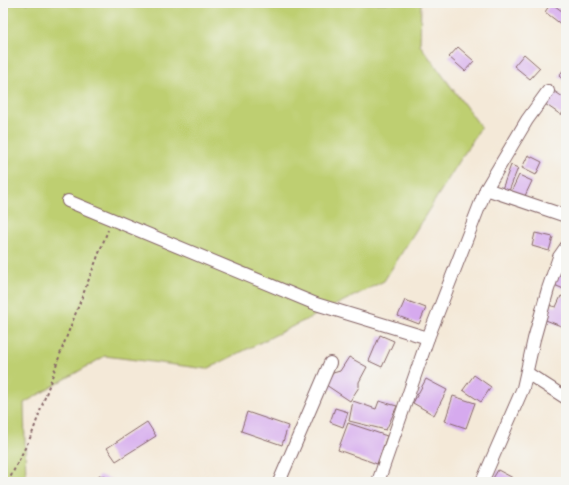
<svg xmlns="http://www.w3.org/2000/svg" width="569" height="485" viewBox="0 0 569 485" font-family="'Indie Flower',sans-serif">
	<rect width="100%" height="100%" fill="#f6f6f2"/>
	<filter id="ink" filterUnits="userSpaceOnUse"><feTurbulence type="fractalNoise" baseFrequency=".025" numOctaves="2"/><feDisplacementMap in="SourceGraphic" scale="8" xChannelSelector="R" yChannelSelector="G"/><feConvolveMatrix kernelMatrix="1 2 1 2 8 2 1 2 1" color-interpolation-filters="sRGB"/></filter>
	<filter id="wash" filterUnits="userSpaceOnUse"><feTurbulence type="fractalNoise" baseFrequency=".012" numOctaves="4" result="noise"/><feDisplacementMap in="SourceGraphic" scale="16" xChannelSelector="R" yChannelSelector="G"/><feGaussianBlur stdDeviation="0.9" result="paint"/><feColorMatrix in="noise" values="0 0 0 0 0 0 0 0 0 0 0 0 0 0 0 0 0 1.4 0 .05"/><feComposite in="paint" operator="in"/></filter>
	<g filter="url(#wash)">
		<rect width="100%" height="100%" fill="#f4e9d8"/>
		<path fill="#becf71" stroke="#84774e" d="M3,3H421L420,45L481,127L384,281L207,369L105,356L24,403L26,482H3Z"/>
		<g id="blocks">
			<g fill="#d6aaee">
				<path d="M551,3L566,14V28L545,12Z"/>
				<path d="M458,47L474,61L465,71L449,57Z"/>
				<path d="M524,54L540,68L530,79L514,66Z"/>
				<path d="M566,66V82L559,76Z"/>
				<path d="M554,91L566,99V108L561,115L545,104Z"/>
				<path d="M528,155L542,162L536,175L522,168Z"/>
				<path d="M511,165L518,168L509,191L502,189Z"/>
				<path d="M519,175L532,181L524,198L511,192Z"/>
				<path d="M535,233L553,237L549,251L532,246Z"/>
				<path d="M564,256L566,257V290L552,284Z"/>
				<path d="M561,296L566,298V328L543,319L548,305L556,307Z"/>
				<path d="M405,300L426,308L419,324L398,316Z"/>
				<path d="M380,335L394,341L382,367L369,361Z"/>
				<path d="M349,357L367,367L359,382V387L350,401L326,385L333,373L340,371Z"/>
				<path d="M474,375L491,387L481,402L463,390Z"/>
				<path d="M426,379L447,390L434,415L413,403Z"/>
				<path d="M453,396L475,403L466,428L445,421Z"/>
				<path d="M353,401L376,409L379,401L397,406L386,430L349,421Z"/>
				<path d="M335,408L348,412L343,427L330,422Z"/>
				<path d="M247,412L288,426L282,445L241,431Z"/>
				<path d="M147,422L156,436L116,461L107,448Z"/>
				<path d="M348,423L387,436L377,464L338,450Z"/>
				<path d="M498,470L513,478L511,482H496L492,480Z"/>
				<path d="M99,475L120,482H97Z"/>
			</g>
		</g>
	</g>
	<g filter="url(#ink)">
		<use href="#blocks" fill-opacity="0" stroke="#866668" stroke-width="1"/>
		<g fill="none" stroke-linecap="round" stroke-linejoin="round">
			<defs>
				<g id="minor">
					<path d="M486,189L566,216"/>
					<path d="M68,201L316,304L428,338"/>
					<path d="M527,373L566,398"/>
					<path d="M279,482L330,363"/>
					<path d="M378,482L428,338L486,189L527,120L548,91"/>
					<path d="M482,482L523,388L534,339L548,289L559,257L566,247"/>
				</g>
			</defs>
			<use href="#minor" stroke="#866668" stroke-width="14"/>
			<path stroke="#866668" stroke-width="2" stroke-dasharray="3 3" stroke-linecap="butt" d="M8,482L32,434L63,346L108,230"/>
			<use href="#minor" stroke="#fff" stroke-width="12"/>
		</g>
	</g>
	<rect width="569" height="485" fill="none" stroke="#f6f6f2" stroke-width="16"/>
</svg>
